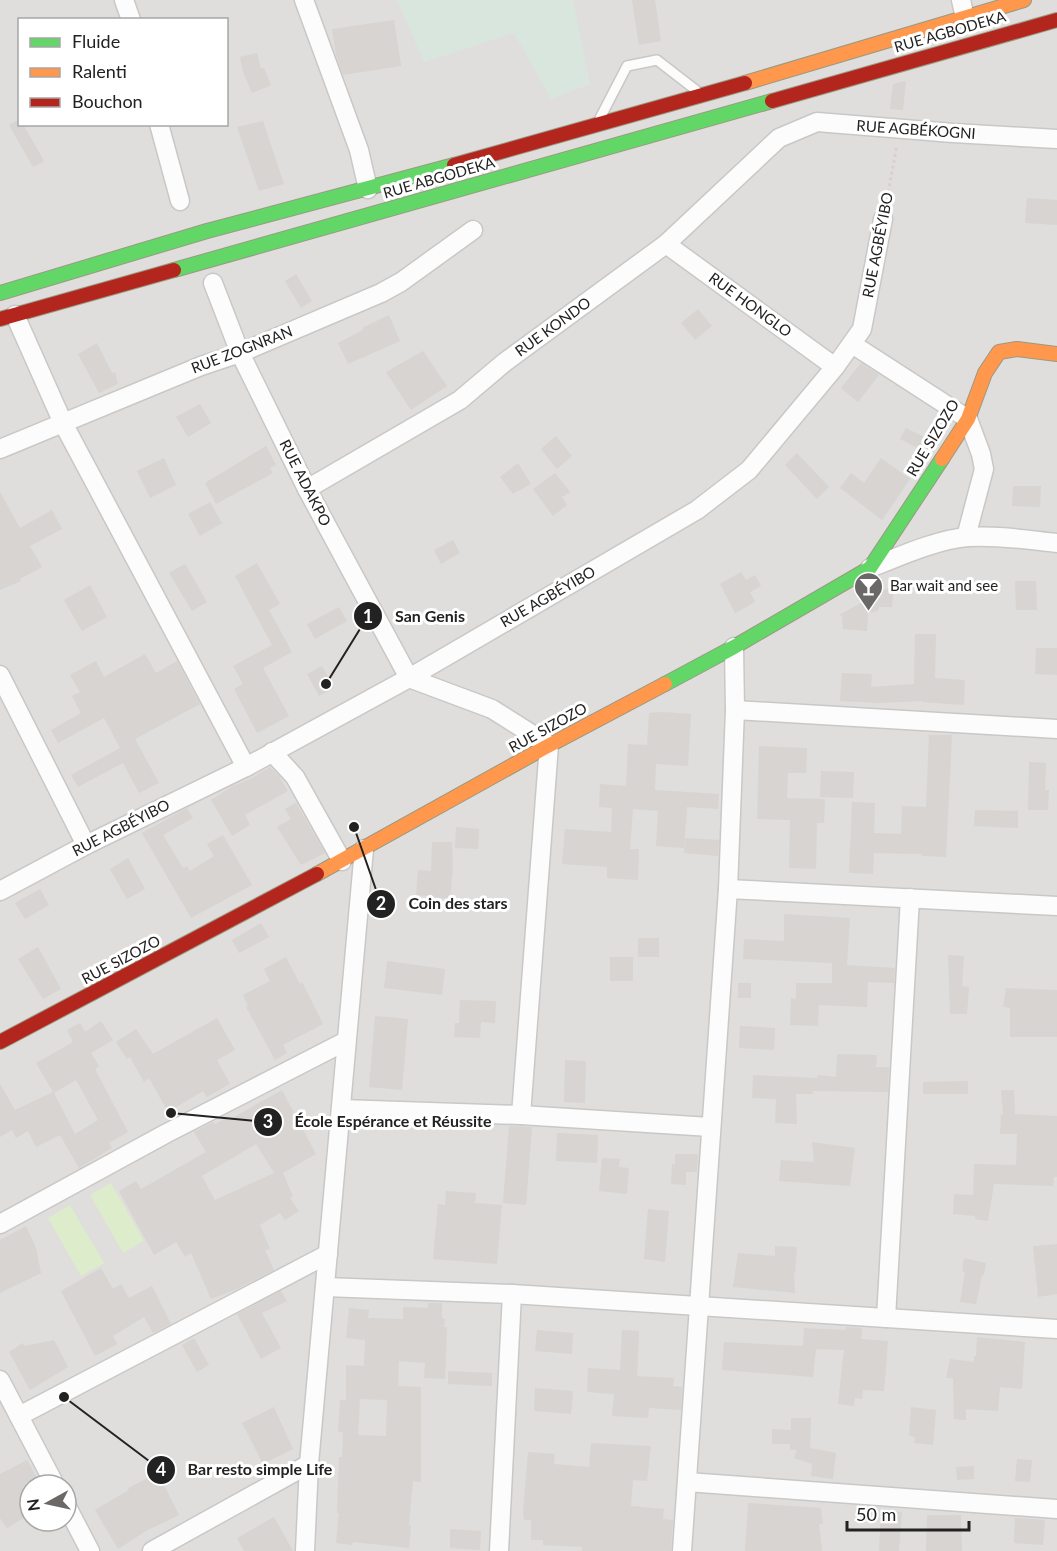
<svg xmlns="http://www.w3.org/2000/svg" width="1057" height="1551" viewBox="0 0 1057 1551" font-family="Lato,sans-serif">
	<rect width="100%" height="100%" fill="#f0eeeb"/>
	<path fill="#dfdedc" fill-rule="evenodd" d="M0,0H1057V1551H0ZM20,20H226V124H20ZM30,1485H66V1521H30Z"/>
	<g fill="#ddeccb">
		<path d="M111,1183L144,1241L123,1253L90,1195Z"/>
		<path d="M70,1205L104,1263L81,1276L48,1218Z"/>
	</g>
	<path fill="#d9e6de" d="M397,0H573L590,84L551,99L514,33L424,62Z"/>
	<g fill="#d7d4d2" fill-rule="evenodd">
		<path d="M632,0H655L661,41L639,45Z"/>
		<path d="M394,20L401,66L343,75L336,55L332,29Z"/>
		<path d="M257,53L261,69L264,68L271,85L252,93L243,72L240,57Z"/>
		<path d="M906,81L903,110L890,109L893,84Z"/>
		<path d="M20,119V124H23L44,161L33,167L9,125Z"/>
		<path d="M263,121L284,184L259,191L237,127Z"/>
		<path d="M1027,198L1057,200V225L1025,223Z"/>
		<path d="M296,274L312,301L301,308L285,281Z"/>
		<path d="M698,309L712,326L695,340L681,323Z"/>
		<path d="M389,315L400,341L348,364L338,343L363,330L362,328Z"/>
		<path d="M97,343L112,373L115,372L118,384L99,393L78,354Z"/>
		<path d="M423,351L447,386L411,410L386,372Z"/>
		<path d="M861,363L879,375L858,402L841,388Z"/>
		<path d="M200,404L211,423L188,437L176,417Z"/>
		<path d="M906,428L934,442L928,453L900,439Z"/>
		<path d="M556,436L572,456L557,469L541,449Z"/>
		<path d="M266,446L276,465L270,468L273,473L216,504L205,483Z"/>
		<path d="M797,453L829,487L817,499L785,465Z"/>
		<path d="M164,458L176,485L150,498L137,471Z"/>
		<path d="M881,458L910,479L882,520L840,488L851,473L864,483Z"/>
		<path d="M518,463L531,484L513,494L500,477Z"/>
		<path d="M555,473L570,492L562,497L567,505L553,516L533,489Z"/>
		<path d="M1013,486H1041L1040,507L1012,506Z"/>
		<path d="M0,492L20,528L52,510L62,529L30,546L42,567L20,579L21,581L0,590Z"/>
		<path d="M210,502L222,523L200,536L188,514Z"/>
		<path d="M453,540L460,553L441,564L434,550Z"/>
		<path d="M257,563L280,604L269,610L292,652L263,668L289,716L257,733L234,689L243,684L233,666L272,645L235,576Z"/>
		<path d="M185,564L207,602L192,611L169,573Z"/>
		<path d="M741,572L746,580L755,575L761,586L750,592L755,602L735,613L720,584Z"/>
		<path d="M1015,581H1036L1037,610H1016Z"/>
		<path d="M90,585L107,617L82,631L64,600Z"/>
		<path d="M894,585L892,607H879L878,611L868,613L867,631L843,629L842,616L839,615Z"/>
		<path d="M339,607L347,621L315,639L307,624Z"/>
		<path d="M915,634H936L935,678L965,680L964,705L922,702V701L879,703L840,701L842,673L872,674L871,687L914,684Z"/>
		<path d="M1036,648H1057V675L1035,674Z"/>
		<path d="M145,654L156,673L177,661L200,704L135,739L159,783L139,793L123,763L78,787L71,775L120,748L104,718L58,743L51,730L81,713L72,696L80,692L70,675L96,661L104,677Z"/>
		<path d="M322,666L334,688L319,696L307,674Z"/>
		<path d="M663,712L691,714L688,766L656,764L655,790L719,794L718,809L687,807L684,848L656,846L658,811L633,809L630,849H639L638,880L607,878V867L562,864L565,829L611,832L612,808L599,807L600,784L626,786L628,744L647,745L649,713Z"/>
		<path d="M929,735H952L946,857L922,856V854L874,853L873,874L849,873L852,802L875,803L874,833L901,834L902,806L926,807Z"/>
		<path d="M759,746L807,748L806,773H788L787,798L825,799L824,823H817L816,869L789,868L790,820L757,819Z"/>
		<path d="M1029,762L1046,763L1045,790H1049L1048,810H1028Z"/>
		<path d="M270,767L279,776L288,791L245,815L250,825L232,836L211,800L231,787L250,779Z"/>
		<path d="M821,771L854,772L853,798L820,797Z"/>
		<path d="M296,803L325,853L301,865L277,827L291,819L285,809Z"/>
		<path d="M187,808L193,818L163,835L183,868L187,866L190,871L214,856L207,844L223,835L252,885L191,918L142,833Z"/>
		<path d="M975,810L1018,811V828L974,826Z"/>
		<path d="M456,827L479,829L478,849L455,848Z"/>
		<path d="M685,838L719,840L718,856L684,853Z"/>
		<path d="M432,842H452L453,866L450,899L416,895L418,870L431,871Z"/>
		<path d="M128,858L145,889L127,899L110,869Z"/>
		<path d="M40,889L49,905L25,919L15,903Z"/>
		<path d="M784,914L850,918L847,965L895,968L894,983L868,982L867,1007L819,1005L818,1026L790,1025L791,998L796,999V983H832V963L743,959L744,939L784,941Z"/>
		<path d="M261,923L269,937L239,953L232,940Z"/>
		<rect x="638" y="938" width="21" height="19"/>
		<path d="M38,947L61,989L43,999L18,959Z"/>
		<path d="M948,955L964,956L962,986L969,987L967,1014H950Z"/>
		<path d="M286,957L300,984L302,982L323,1024L283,1045L287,1053L275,1060L246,1007L248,1006L243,995L270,981L264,969Z"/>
		<rect x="610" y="957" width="23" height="24"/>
		<path d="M387,961L445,969L442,995L384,988Z"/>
		<rect x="738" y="983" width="13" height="15"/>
		<path d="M1006,988L1057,990V1037H1010V1008L1003,1007Z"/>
		<path d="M460,1000L496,1001L495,1023L481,1022L480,1038L454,1037L455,1023H459Z"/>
		<path d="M375,1016L408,1019L402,1090L369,1087Z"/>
		<path d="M217,1018L235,1050L217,1060L230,1084L207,1097L203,1091L168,1112L149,1078L144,1082L130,1057L127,1059L116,1042L136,1029L153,1054Z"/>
		<path d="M101,1021L113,1040L91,1053L99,1066L95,1069L128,1132L109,1143L112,1148L79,1168L60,1135L36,1147L28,1131L16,1138L12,1130L0,1137V1084L15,1110L53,1092L36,1063L73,1042L67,1030L80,1023L85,1032ZM76,1080L98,1120L75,1134L54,1093Z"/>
		<path d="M740,1026L775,1028L774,1050L739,1048Z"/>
		<path d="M837,1054L877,1055L876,1067H889L888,1092L813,1091V1094H796L797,1124L775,1123L776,1099L752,1098L753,1075L817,1078L818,1075L836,1077Z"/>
		<path d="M565,1060L586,1061L585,1103L564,1102Z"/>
		<path d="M968,1081V1094H923V1082Z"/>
		<path d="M282,1090L316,1154L283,1173L293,1196L290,1198L299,1211L285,1220L280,1213L260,1225L270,1249L265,1250L274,1270L237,1289L211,1299L191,1253L185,1257L176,1242L154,1255L119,1191L136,1181L141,1189L206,1152L194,1132L213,1122L215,1124L226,1118L227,1121ZM256,1144L274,1173L215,1200L202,1176Z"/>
		<path d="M1001,1090H1014L1015,1114L1057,1116V1177H1054L1053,1186L994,1184L988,1221L975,1219V1216L953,1214L954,1194L973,1195L974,1164L1016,1165L1017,1134H1000L1001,1114H1003Z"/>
		<path d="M509,1126L532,1127L526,1205L503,1203Z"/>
		<path d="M557,1133L598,1135L597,1163L556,1161Z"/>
		<path d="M812,1142L855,1148L850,1186L779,1181L781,1160L814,1162Z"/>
		<path d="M675,1154H698L697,1172H686V1185L671,1184L672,1164L675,1165Z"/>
		<path d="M602,1158L620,1159L619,1167L629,1168L627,1194L599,1191Z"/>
		<path d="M446,1191L476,1193L475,1203L502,1205L497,1264L433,1259L438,1204L445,1205Z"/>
		<path d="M648,1209L669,1211L665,1262L644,1259Z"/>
		<path d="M26,1226L36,1248L41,1273L0,1293V1240Z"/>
		<path d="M1057,1244V1294L1038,1297L1033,1246Z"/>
		<path d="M775,1246L797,1247L795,1274L794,1273L795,1293L733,1287L738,1253L775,1256Z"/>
		<path d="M964,1258L986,1263L984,1275H982L976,1304L960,1302L965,1272L962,1271Z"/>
		<path d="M101,1268L113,1289L121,1284L129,1298L152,1286L171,1324L153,1333L144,1317L113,1336L117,1344L95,1356L61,1291Z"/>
		<path d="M281,1291L287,1301L262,1313L281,1348L261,1359L237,1314Z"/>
		<path d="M428,1303H442V1318L445,1319L444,1327H447L445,1379L424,1378L425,1363L399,1361L398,1386L421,1387V1482L413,1481L409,1525L411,1526L409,1548L353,1542L352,1545L336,1543L339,1513H337L339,1457H342L343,1432H338L340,1400H346V1365L364,1366L365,1340L346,1338L349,1308L369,1310L368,1318L403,1319V1307L428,1308ZM360,1399L387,1400L386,1436L358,1435Z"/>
		<path d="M846,1327L862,1328L861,1339L888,1341L884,1391L863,1390L862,1399L855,1398L854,1406L838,1404L844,1350L816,1349L813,1377L722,1370L724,1342L803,1346L804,1328L846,1330Z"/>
		<path d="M537,1330L573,1333L572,1354L535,1351Z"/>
		<path d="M622,1330L639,1331L637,1376L674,1378L673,1386L682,1387L681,1410L649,1408L648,1418L612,1416L614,1394L587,1392L588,1368L620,1370Z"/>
		<path d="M977,1337L1025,1342L1022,1389L1000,1387L998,1411L966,1409V1420L954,1419L953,1378H946L950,1359L974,1362V1356H976Z"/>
		<path d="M194,1338L209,1365L197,1372L182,1345Z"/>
		<path d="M54,1340L68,1367L30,1390L9,1352L23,1343L24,1346Z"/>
		<path d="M448,1371L492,1373V1386L448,1384Z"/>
		<path d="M535,1388L573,1391L571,1414L534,1411Z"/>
		<path d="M274,1407L293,1449L263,1464L242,1423Z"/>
		<path d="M911,1407L936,1410L933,1445L914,1443L915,1437L909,1436Z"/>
		<path d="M791,1418H811L810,1448L836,1453L833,1479L811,1476L812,1464L794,1458L797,1450H790V1444H772V1429L791,1430Z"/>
		<path d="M591,1443L651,1446L647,1481L633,1480L631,1506L664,1509L663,1519L673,1520L671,1551H582V1547L543,1545V1540H531V1520H524L523,1511L528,1452L555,1454L554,1464L589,1467Z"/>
		<path d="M1017,1459L1032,1460L1030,1482L1015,1481Z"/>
		<path d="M27,1460L39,1482L30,1485V1514L7,1528L0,1518V1474Z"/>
		<path d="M974,1466V1479L957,1480L956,1467Z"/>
		<path d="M158,1473L179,1515L146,1531L118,1549L95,1510L129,1490L128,1488Z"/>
		<path d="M748,1503L821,1508L823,1524H819L822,1551H745Z"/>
		<path d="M881,1511L902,1512L899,1551H879Z"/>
		<path d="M927,1515H961L962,1551H926Z"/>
		<path d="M274,1517L293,1551H244L237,1538Z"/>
		<path d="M1015,1518L1045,1520L1043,1545L1014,1543Z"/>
		<path d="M450,1529L481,1531L480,1550L450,1548Z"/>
	</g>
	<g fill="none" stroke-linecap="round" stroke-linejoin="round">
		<defs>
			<path id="lane" d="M600,118L627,66L657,60L697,91"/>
			<g id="street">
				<path d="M124,0L131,20"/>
				<path d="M304,0L359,150L368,189"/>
				<path d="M961,0L965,18"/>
				<path d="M159,124L180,201"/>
				<path d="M666,244L835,367"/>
				<path d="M213,283L240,353L307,489L409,678"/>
				<path d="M15,315L63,423L246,767"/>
				<path d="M852,344L968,419L981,454L984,469L966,537"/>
				<path d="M0,449L201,366L240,353L381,293L401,282L473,230"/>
				<path d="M307,489L460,400L505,362L666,244L779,138L817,122L953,133L1057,139"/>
				<path d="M870,568C898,557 938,539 968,537C998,535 1028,540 1057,543"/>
				<path d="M0,675L86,845"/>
				<path d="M409,678L492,709L549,745L521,1115"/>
				<path d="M735,710L1057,729"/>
				<path d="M272,752L295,777L342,861"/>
				<path d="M728,889L1057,906"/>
				<path d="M0,891L86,845L246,767L409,678L697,510L749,470L835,367L862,329L883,219"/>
				<path d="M341,1109L521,1115L710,1127"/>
				<path d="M0,1224L167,1133L346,1041"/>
				<path d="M325,1287L512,1294L1057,1329"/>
				<path d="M886,1318L910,898"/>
				<path d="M0,1380L55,1485"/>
				<path d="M19,1416L328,1254"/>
				<path d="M687,1482L1057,1509"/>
				<path d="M66,1505L90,1551"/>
				<path d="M152,1551L309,1464"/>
				<path d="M305,1551L309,1464L364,849"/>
				<path d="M499,1551L512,1294"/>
				<path d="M682,1551L728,889L735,710L734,647"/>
			</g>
			<g id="fast">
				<path d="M174,270L772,101"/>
				<path d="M0,293L207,231L454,165"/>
				<path d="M665,684L734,647L870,568L942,459"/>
			</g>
			<g id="slow">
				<path d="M745,83L1024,0"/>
				<path d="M942,459L968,419L985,373L999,352L1017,349L1057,354"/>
				<path d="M317,874L544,748L665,684"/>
			</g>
			<g id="jam">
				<path d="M772,101L1057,20"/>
				<path d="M454,165L745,83"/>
				<path d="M0,319L174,270"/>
				<path d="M0,1042L317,874"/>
			</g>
		</defs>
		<use href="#lane" stroke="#c9c8c7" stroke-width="12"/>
		<use href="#street" stroke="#c9c8c7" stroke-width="21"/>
		<use href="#fast" stroke="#999a82" stroke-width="16"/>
		<use href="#slow" stroke="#999a82" stroke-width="16"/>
		<use href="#jam" stroke="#999a82" stroke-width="16"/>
		<path stroke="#dccecd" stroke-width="3" stroke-dasharray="3 3" stroke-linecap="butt" d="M886,204L897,145"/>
		<use href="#lane" stroke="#fdfcfc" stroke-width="9"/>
		<use href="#street" stroke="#fdfcfc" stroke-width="18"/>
		<use href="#fast" stroke="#63d668" stroke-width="14"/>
		<use href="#slow" stroke="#ff974d" stroke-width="14"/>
		<use href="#jam" stroke="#b3261e" stroke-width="14"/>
	</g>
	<defs>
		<symbol id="bar-pin" viewBox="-11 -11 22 30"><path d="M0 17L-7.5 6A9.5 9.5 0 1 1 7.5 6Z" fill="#6a6968" stroke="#fff"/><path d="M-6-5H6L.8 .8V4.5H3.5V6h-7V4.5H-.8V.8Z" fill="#fff"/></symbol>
	</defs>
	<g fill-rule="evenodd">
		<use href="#bar-pin" x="852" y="570" width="33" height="45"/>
	</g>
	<g text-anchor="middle" stroke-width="6" stroke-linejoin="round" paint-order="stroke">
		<g font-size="15" fill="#222" stroke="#fff">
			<text transform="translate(950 32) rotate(-16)" y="5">RUE AGBODEKA</text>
			<text transform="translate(916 130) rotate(4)" y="5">RUE AGBÉKOGNI</text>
			<text transform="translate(439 178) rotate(-16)" y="5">RUE ABGODEKA</text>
			<text transform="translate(878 245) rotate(-79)" y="5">RUE AGBÉYIBO</text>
			<text transform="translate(750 305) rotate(36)" y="5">RUE HONGLO</text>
			<text transform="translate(553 327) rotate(-36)" y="5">RUE KONDO</text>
			<text transform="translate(242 350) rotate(-21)" y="5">RUE ZOGNRAN</text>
			<text transform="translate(933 438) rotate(-59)" y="5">RUE SIZOZO</text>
			<text transform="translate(305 483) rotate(63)" y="5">RUE ADAKPO</text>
			<text transform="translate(548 597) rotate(-30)" y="5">RUE AGBÉYIBO</text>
			<text transform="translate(548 728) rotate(-29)" y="5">RUE SIZOZO</text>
			<text transform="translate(121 828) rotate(-27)" y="5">RUE AGBÉYIBO</text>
			<text transform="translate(121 960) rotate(-28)" y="5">RUE SIZOZO</text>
		</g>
		<g font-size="15" fill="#222" stroke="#fff" text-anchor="start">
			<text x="890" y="591">Bar wait and see</text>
		</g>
	</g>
	<path fill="none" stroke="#222" stroke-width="2" d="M326 684L368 616M354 827L381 904M171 1113L268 1122M64 1397L161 1470"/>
	<g fill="#222" stroke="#fff" stroke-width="2">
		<circle cx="326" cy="684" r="6"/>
		<circle cx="354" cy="827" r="6"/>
		<circle cx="171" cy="1113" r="6"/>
		<circle cx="64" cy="1397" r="6"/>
		<circle cx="368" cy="616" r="15"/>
		<circle cx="381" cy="904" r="15"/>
		<circle cx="268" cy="1122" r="15"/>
		<circle cx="161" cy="1470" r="15"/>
	</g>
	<g font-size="18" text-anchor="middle" font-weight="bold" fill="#fff">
		<text x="368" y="623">1</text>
		<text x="381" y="910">2</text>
		<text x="268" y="1128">3</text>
		<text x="161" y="1476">4</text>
	</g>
	<g font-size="16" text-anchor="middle" font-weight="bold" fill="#222" stroke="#fff" stroke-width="6" stroke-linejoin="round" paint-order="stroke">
		<text x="430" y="622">San Genis</text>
		<text x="458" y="909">Coin des stars</text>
		<text x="393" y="1127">École Espérance et Réussite</text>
		<text x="260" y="1475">Bar resto simple Life</text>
	</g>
	<rect x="18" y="18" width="210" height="108" fill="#ffffff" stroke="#a7a7a7" stroke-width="1.5"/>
	<rect x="30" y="38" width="30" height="9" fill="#63d668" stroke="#a7a7a7" stroke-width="1.5"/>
	<text x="72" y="48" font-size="18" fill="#222222">Fluide</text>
	<rect x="30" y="68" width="30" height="9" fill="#ff974d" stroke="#a7a7a7" stroke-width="1.5"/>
	<text x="72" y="78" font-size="18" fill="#222222">Ralenti</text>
	<rect x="30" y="98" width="30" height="9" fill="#b3261e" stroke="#a7a7a7" stroke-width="1.5"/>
	<text x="72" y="108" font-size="18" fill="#222222">Bouchon</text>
	<g transform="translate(48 1503) rotate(262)"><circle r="28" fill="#ffffff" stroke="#a7a7a7" stroke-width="1.5"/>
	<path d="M0-4.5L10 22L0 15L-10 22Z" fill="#6a6968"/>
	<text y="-9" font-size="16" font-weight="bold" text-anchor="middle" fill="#222222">N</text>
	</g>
	<path d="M847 1521v9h122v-9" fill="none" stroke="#222222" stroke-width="3"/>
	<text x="856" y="1521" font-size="18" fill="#222222" stroke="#ffffff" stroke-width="4.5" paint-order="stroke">50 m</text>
</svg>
